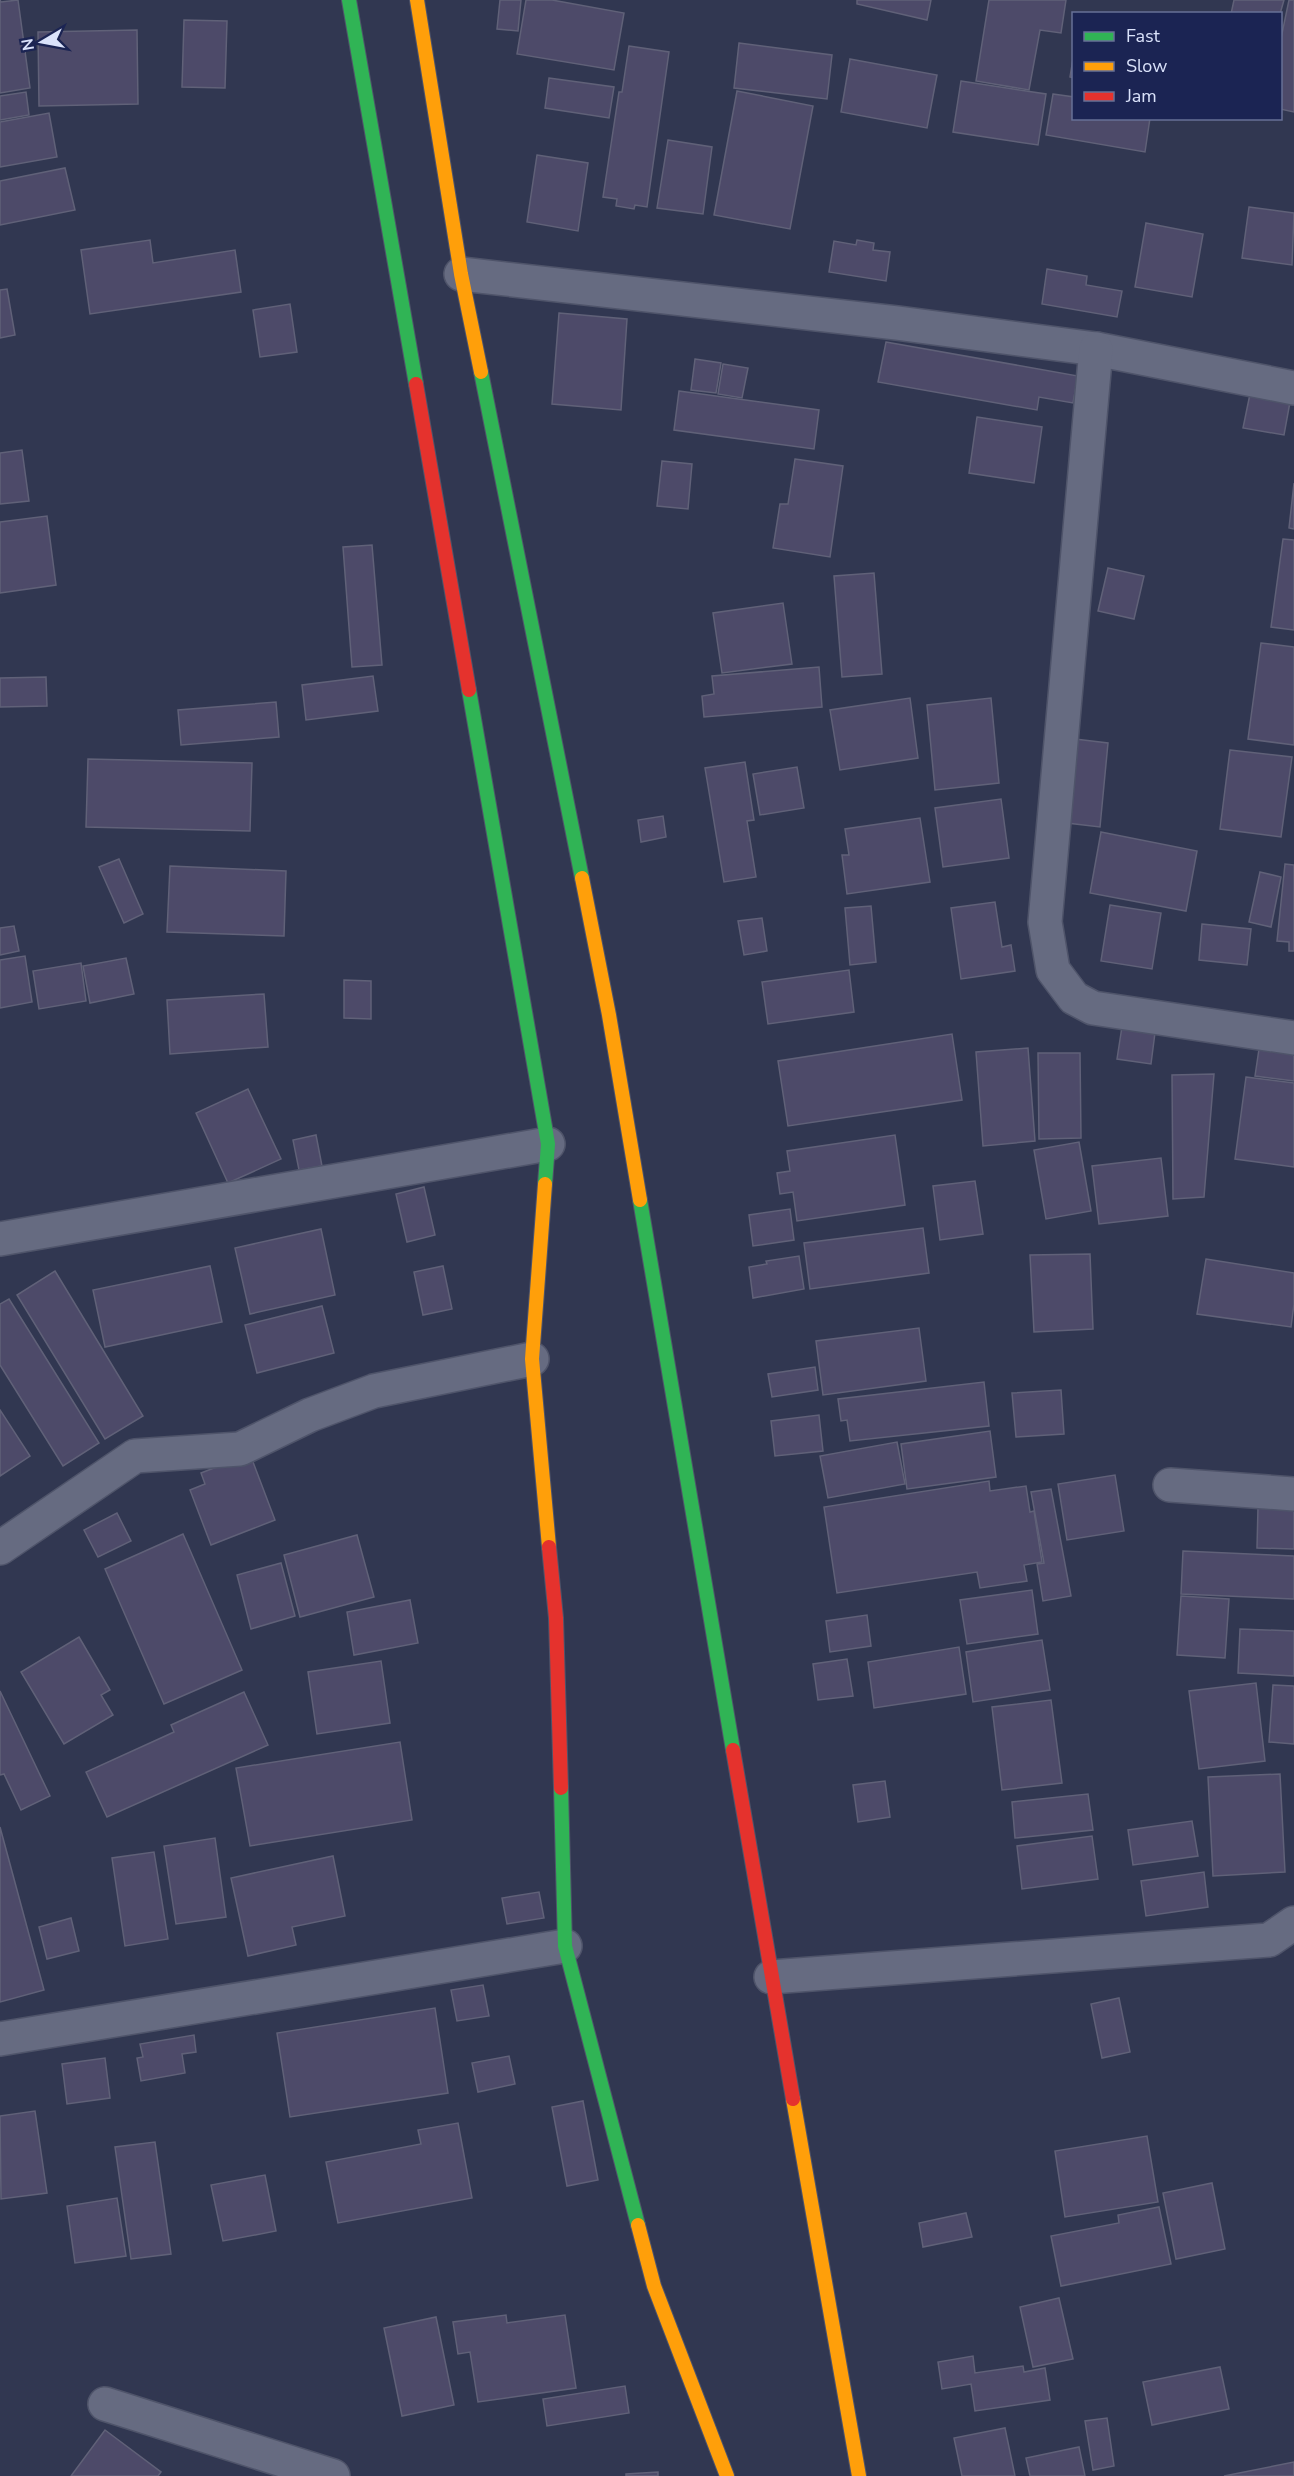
<svg xmlns="http://www.w3.org/2000/svg" width="1294" height="2476" viewBox="0 0 1294 2476" font-family="'Nunito Sans',sans-serif">
	<rect width="100%" height="100%" fill="#313751"/>
	<g fill="#4d4a69" stroke="#606178" stroke-width="1.5">
		<path d="M0,0L1,2L18,0L30,88L0,93Z"/>
		<path d="M500,0H521L518,31L497,29Z"/>
		<path d="M526,0H552L624,13L614,70L517,54Z"/>
		<path d="M857,0H931L927,20L857,4Z"/>
		<path d="M989,0H1066L1061,33L1040,30L1029,90L976,81Z"/>
		<path d="M1234,0H1284L1280,14H1231Z"/>
		<path d="M1289,0H1294V112L1280,109V43Z"/>
		<path d="M184,20L227,21L225,88L182,87Z"/>
		<path d="M137,30L138,104L39,106L38,32Z"/>
		<path d="M739,43L832,55L827,99L734,88Z"/>
		<path d="M629,46L669,52L647,207L635,205L634,209L616,206L617,199L603,197L619,92H622Z"/>
		<path d="M1074,53V78L1070,77Z"/>
		<path d="M850,59L937,75L927,128L841,112Z"/>
		<path d="M549,78L614,87L609,118L545,108Z"/>
		<path d="M961,81L1046,94L1038,145L953,132Z"/>
		<path d="M737,91L813,106L790,229L714,215Z"/>
		<path d="M26,92L29,115L0,120V96Z"/>
		<path d="M1053,94L1074,97V118H1150L1145,152L1046,135Z"/>
		<path d="M49,113L57,157L0,167V122Z"/>
		<path d="M668,140L712,147L703,214L657,208Z"/>
		<path d="M537,155L588,163L578,231L527,222Z"/>
		<path d="M65,168L75,210L0,225V181Z"/>
		<path d="M1249,207L1294,213L1292,265L1242,258Z"/>
		<path d="M1146,223L1203,234L1192,297L1135,287Z"/>
		<path d="M150,240L153,263L235,250L241,292L90,314L81,250Z"/>
		<path d="M857,240L874,243L873,250L890,252L886,281L829,272L834,241L856,245Z"/>
		<path d="M1047,269L1087,276L1086,285L1122,291L1117,317L1042,304Z"/>
		<path d="M7,289L15,335L0,338V290Z"/>
		<path d="M290,304L297,352L260,357L253,310Z"/>
		<path d="M559,313L627,319L621,410L552,404Z"/>
		<path d="M886,342L1078,376L1073,403L1039,397L1037,410L878,382Z"/>
		<path d="M695,359L721,363L716,393L691,390Z"/>
		<path d="M723,364L748,368L742,398L718,394Z"/>
		<path d="M679,391L819,410L814,449L674,430Z"/>
		<path d="M1250,394L1290,402L1284,435L1243,428Z"/>
		<path d="M977,417L1042,427L1034,483L969,473Z"/>
		<path d="M22,450L29,501L0,504V453Z"/>
		<path d="M795,459L843,466L830,557L773,548L780,504H788Z"/>
		<path d="M662,461L692,464L688,509L657,506Z"/>
		<path d="M1294,483V529L1289,528Z"/>
		<path d="M47,516L56,585L0,593V522Z"/>
		<path d="M1283,539L1294,540V630L1271,627Z"/>
		<path d="M372,545L382,665L352,667L343,547Z"/>
		<path d="M1108,568L1144,576L1134,619L1098,611Z"/>
		<path d="M874,573L882,674L842,677L834,576Z"/>
		<path d="M783,603L792,664L722,673L713,613Z"/>
		<path d="M1261,643L1294,647V745L1248,739Z"/>
		<path d="M819,667L822,707L704,717L702,696L714,694L712,676Z"/>
		<path d="M373,676L378,711L306,720L302,685Z"/>
		<path d="M46,677L47,706L0,707V678Z"/>
		<path d="M910,698L918,758L840,770L830,710Z"/>
		<path d="M991,698L999,783L935,790L927,705Z"/>
		<path d="M276,702L279,737L181,745L178,710Z"/>
		<path d="M1075,739L1108,743L1100,827L1067,823Z"/>
		<path d="M1230,750L1292,757L1281,837L1220,829Z"/>
		<path d="M88,759L252,763L250,831L86,827Z"/>
		<path d="M745,762L754,820L747,821L756,877L724,882L705,768Z"/>
		<path d="M797,767L804,808L760,815L753,774Z"/>
		<path d="M1001,799L1009,858L943,867L935,808Z"/>
		<path d="M663,816L666,837L641,842L638,820Z"/>
		<path d="M920,818L930,882L847,894L842,855H849L845,829Z"/>
		<path d="M1101,832L1197,851L1186,911L1090,893Z"/>
		<path d="M119,859L143,914L124,923L99,867Z"/>
		<path d="M1285,864L1294,865V951H1289V942L1277,941Z"/>
		<path d="M170,866L286,871L284,936L167,932Z"/>
		<path d="M1260,872L1281,877L1271,927L1249,922Z"/>
		<path d="M995,902L1002,947L1011,945L1015,971L961,979L951,908Z"/>
		<path d="M1110,905L1161,913L1152,969L1101,961Z"/>
		<path d="M871,906L876,962L850,965L845,908Z"/>
		<path d="M762,918L767,951L744,955L738,921Z"/>
		<path d="M1202,924L1251,929L1247,965L1199,960Z"/>
		<path d="M14,926L19,951L0,955V928Z"/>
		<path d="M25,956L32,1002L0,1008V960Z"/>
		<path d="M126,958L134,994L90,1003L83,966Z"/>
		<path d="M81,963L86,1001L39,1009L33,971Z"/>
		<path d="M849,970L854,1012L768,1024L762,982Z"/>
		<path d="M344,980L371,981V1019L344,1018Z"/>
		<path d="M264,994L268,1047L170,1054L167,1000Z"/>
		<path d="M1123,1020L1156,1025L1151,1064L1117,1059Z"/>
		<path d="M952,1034L962,1100L788,1126L778,1061Z"/>
		<path d="M1028,1048L1035,1141L983,1146L976,1052Z"/>
		<path d="M1259,1049L1294,1054V1081L1255,1076Z"/>
		<path d="M1038,1053H1080L1081,1138L1039,1139Z"/>
		<path d="M1214,1074L1204,1197L1173,1199L1172,1075Z"/>
		<path d="M1246,1077L1294,1083V1167L1235,1159Z"/>
		<path d="M248,1089L281,1159L228,1183L196,1113Z"/>
		<path d="M316,1135L322,1166L299,1170L293,1140Z"/>
		<path d="M895,1135L905,1205L797,1221L793,1192L780,1194L777,1173L790,1171L787,1151Z"/>
		<path d="M1079,1142L1091,1211L1046,1219L1034,1150Z"/>
		<path d="M1161,1158L1168,1216L1099,1224L1092,1166Z"/>
		<path d="M975,1181L983,1234L940,1240L933,1186Z"/>
		<path d="M424,1187L435,1235L407,1242L396,1194Z"/>
		<path d="M790,1209L794,1240L753,1246L749,1215Z"/>
		<path d="M923,1228L929,1273L810,1289L804,1243Z"/>
		<path d="M321,1229L335,1295L250,1314L235,1248Z"/>
		<path d="M1090,1254L1093,1329L1034,1332L1030,1255Z"/>
		<path d="M799,1256L804,1289L753,1298L749,1267L767,1264L766,1261Z"/>
		<path d="M1206,1259L1294,1273V1304L1291,1327L1197,1314Z"/>
		<path d="M210,1266L222,1322L105,1347L93,1290Z"/>
		<path d="M443,1266L452,1309L423,1315L414,1272Z"/>
		<path d="M55,1271L143,1416L105,1439L17,1295Z"/>
		<path d="M9,1299L99,1443L63,1466L0,1365V1304Z"/>
		<path d="M322,1306L334,1353L257,1373L245,1325Z"/>
		<path d="M919,1328L926,1381L823,1395L816,1341Z"/>
		<path d="M815,1367L818,1390L772,1397L768,1374Z"/>
		<path d="M984,1382L989,1426L850,1441L847,1420L841,1421L838,1399Z"/>
		<path d="M1061,1390L1064,1434L1016,1437L1012,1393Z"/>
		<path d="M0,1410L30,1456L0,1476Z"/>
		<path d="M819,1415L823,1451L775,1456L771,1421Z"/>
		<path d="M990,1431L996,1477L907,1489L901,1444Z"/>
		<path d="M897,1442L905,1484L828,1498L820,1456Z"/>
		<path d="M250,1454L275,1520L211,1545L190,1490L205,1484L201,1473Z"/>
		<path d="M1115,1475L1124,1531L1067,1540L1058,1484Z"/>
		<path d="M989,1481L990,1491L1026,1486L1030,1512L1034,1511L1042,1562L1024,1565L1027,1581L980,1588L977,1572L837,1593L824,1507Z"/>
		<path d="M1051,1489L1071,1596L1043,1601L1037,1564L1044,1563L1031,1492Z"/>
		<path d="M1258,1507L1294,1508V1549L1257,1548Z"/>
		<path d="M117,1513L131,1541L98,1557L84,1530Z"/>
		<path d="M183,1534L242,1670L164,1704L105,1569Z"/>
		<path d="M357,1535L374,1597L300,1617L284,1555Z"/>
		<path d="M1183,1551L1294,1556V1599L1181,1594Z"/>
		<path d="M281,1563L295,1616L251,1629L237,1575Z"/>
		<path d="M1032,1590L1038,1634L967,1644L960,1600Z"/>
		<path d="M1181,1596L1229,1599L1225,1658L1177,1655Z"/>
		<path d="M410,1600L418,1643L354,1655L347,1612Z"/>
		<path d="M867,1615L871,1646L830,1652L826,1621Z"/>
		<path d="M1240,1629L1294,1631V1676L1238,1673Z"/>
		<path d="M79,1637L110,1690L101,1695L113,1715L64,1744L21,1672Z"/>
		<path d="M1042,1640L1050,1690L973,1702L966,1652Z"/>
		<path d="M959,1647L966,1694L874,1708L868,1662Z"/>
		<path d="M847,1659L853,1696L818,1700L813,1664Z"/>
		<path d="M381,1661L390,1723L317,1734L308,1672Z"/>
		<path d="M1256,1683L1265,1761L1199,1769L1189,1691Z"/>
		<path d="M1273,1685L1294,1686V1744L1269,1742Z"/>
		<path d="M0,1691L50,1796L21,1810L4,1774L0,1775Z"/>
		<path d="M244,1692L268,1745L107,1817L86,1772L174,1732L171,1725Z"/>
		<path d="M1051,1700L1062,1783L1002,1790L992,1707Z"/>
		<path d="M400,1742L412,1820L250,1846L236,1768Z"/>
		<path d="M1280,1774L1285,1872L1213,1876L1208,1777Z"/>
		<path d="M885,1781L890,1817L858,1822L853,1785Z"/>
		<path d="M1088,1794L1093,1830L1015,1838L1012,1802Z"/>
		<path d="M1192,1821L1198,1856L1133,1865L1128,1830Z"/>
		<path d="M0,1827L44,1990L0,2002Z"/>
		<path d="M1092,1836L1098,1879L1022,1889L1017,1846Z"/>
		<path d="M215,1838L226,1917L176,1924L164,1846Z"/>
		<path d="M154,1852L168,1939L125,1946L112,1858Z"/>
		<path d="M333,1856L345,1916L292,1927L296,1945L248,1956L231,1878Z"/>
		<path d="M1204,1872L1208,1907L1146,1916L1141,1881Z"/>
		<path d="M539,1892L544,1918L507,1924L502,1898Z"/>
		<path d="M71,1918L79,1951L47,1959L39,1927Z"/>
		<path d="M483,1985L489,2016L457,2021L451,1990Z"/>
		<path d="M1119,1998L1130,2052L1102,2058L1091,2004Z"/>
		<path d="M435,2008L448,2093L290,2117L277,2033Z"/>
		<path d="M194,2035L196,2052L182,2054L185,2073L141,2081L137,2058L143,2057L140,2044Z"/>
		<path d="M509,2056L515,2084L478,2092L472,2063Z"/>
		<path d="M105,2058L110,2098L67,2104L62,2064Z"/>
		<path d="M583,2101L598,2180L567,2186L552,2107Z"/>
		<path d="M35,2111L47,2193L1,2199L0,2116Z"/>
		<path d="M458,2123L472,2198L338,2223L326,2162L421,2144L418,2130Z"/>
		<path d="M1147,2136L1158,2202L1065,2217L1055,2151Z"/>
		<path d="M155,2142L171,2254L131,2259L115,2147Z"/>
		<path d="M265,2175L276,2231L223,2241L211,2185Z"/>
		<path d="M1212,2183L1225,2249L1176,2259L1163,2193Z"/>
		<path d="M117,2198L126,2256L75,2263L67,2206Z"/>
		<path d="M1159,2207L1171,2264L1061,2286L1051,2236L1119,2223L1118,2215Z"/>
		<path d="M966,2213L972,2237L923,2247L919,2223Z"/>
		<path d="M1059,2298L1073,2359L1033,2367L1020,2307Z"/>
		<path d="M506,2315L507,2323L565,2315L576,2388L478,2402L470,2352L458,2354L453,2322Z"/>
		<path d="M436,2317L454,2405L402,2416L384,2328Z"/>
		<path d="M973,2356L975,2373L1023,2366L1024,2372L1045,2368L1050,2400L975,2411L971,2384L942,2389L938,2362Z"/>
		<path d="M1220,2367L1229,2409L1152,2425L1143,2382Z"/>
		<path d="M625,2386L629,2413L547,2426L543,2399Z"/>
		<path d="M1107,2418L1114,2466L1093,2470L1085,2421Z"/>
		<path d="M1005,2428L1015,2476H962L954,2438Z"/>
		<path d="M105,2430L161,2472L158,2476H71Z"/>
		<path d="M1079,2447L1085,2476H1030L1026,2458Z"/>
		<path d="M1294,2462V2476H1224Z"/>
		<path d="M658,2472V2476H626V2474Z"/>
	</g>
	<g fill="none" stroke-linecap="round" stroke-linejoin="round">
		<defs>
			<g id="street">
				<path d="M461,274L897,323L1096,349L1294,388"/>
				<path d="M1096,349L1045,922L1053,970L1074,998L1093,1008L1294,1038"/>
				<path d="M0,1239L548,1144"/>
				<path d="M1170,1485L1294,1494"/>
				<path d="M0,1548L135,1456L240,1449L310,1415L374,1391L532,1359"/>
				<path d="M771,1977L1269,1940L1294,1923"/>
				<path d="M0,2039L565,1946"/>
				<path d="M105,2404L333,2476"/>
			</g>
			<g id="fast">
				<path d="M349,0L416,384"/>
				<path d="M481,372L582,878"/>
				<path d="M469,690L548,1144L545,1184"/>
				<path d="M640,1200L733,1750"/>
				<path d="M561,1788L565,1946L638,2225"/>
			</g>
			<g id="slow">
				<path d="M417,0L461,274L481,372"/>
				<path d="M582,878L609,1015L640,1200"/>
				<path d="M545,1184L532,1359L549,1547"/>
				<path d="M793,2099L859,2476"/>
				<path d="M638,2225L654,2286L727,2476"/>
			</g>
			<g id="jam">
				<path d="M416,384L469,690"/>
				<path d="M549,1547L556,1618L561,1788"/>
				<path d="M733,1750L793,2099"/>
			</g>
		</defs>
		<use href="#street" stroke="#4f546a" stroke-width="36"/>
		<use href="#fast" stroke="#4f546a" stroke-width="16"/>
		<use href="#slow" stroke="#4f546a" stroke-width="16"/>
		<use href="#jam" stroke="#4f546a" stroke-width="16"/>
		<use href="#street" stroke="#666b81" stroke-width="33"/>
		<use href="#fast" stroke="#30b455" stroke-width="14"/>
		<use href="#slow" stroke="#ff9f0a" stroke-width="14"/>
		<use href="#jam" stroke="#e5322d" stroke-width="14"/>
	</g>
	<rect x="1072" y="12" width="210" height="108" fill="#1b2453" stroke="#677096" stroke-width="1.5"/>
	<rect x="1084" y="32" width="30" height="9" fill="#30b455" stroke="#677096" stroke-width="1.5"/>
	<text x="1126" y="42" font-size="18" fill="#dae2fa">Fast</text>
	<rect x="1084" y="62" width="30" height="9" fill="#ff9f0a" stroke="#677096" stroke-width="1.5"/>
	<text x="1126" y="72" font-size="18" fill="#dae2fa">Slow</text>
	<rect x="1084" y="92" width="30" height="9" fill="#e5322d" stroke="#677096" stroke-width="1.5"/>
	<text x="1126" y="102" font-size="18" fill="#dae2fa">Jam</text>
	<g transform="translate(42 42) rotate(260)" stroke="#1b2453" stroke-width="4.5" paint-order="stroke">
	<path d="M0-4.5L10 22L0 15L-10 22Z" fill="#dae2fa"/>
	<text y="-9" font-size="16" font-weight="bold" text-anchor="middle" fill="#dae2fa">N</text>
	</g>
</svg>
